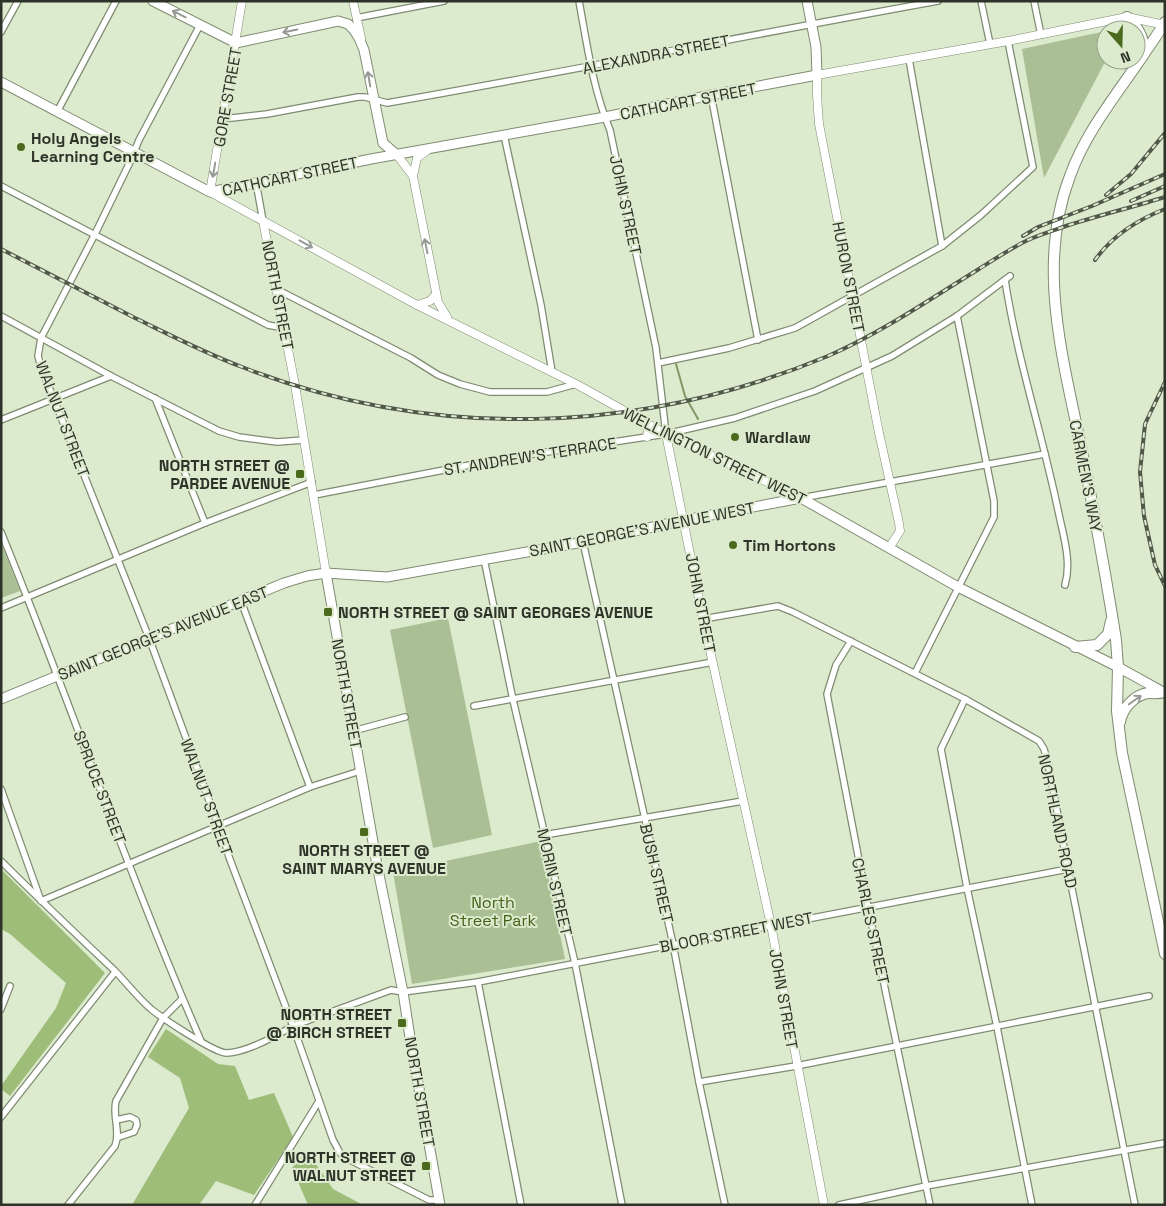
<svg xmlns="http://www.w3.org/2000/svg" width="1166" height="1206" viewBox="0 0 1166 1206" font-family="'Space Grotesk',sans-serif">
	<rect width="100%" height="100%" fill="#dceace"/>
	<g fill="#abbf94">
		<path d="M1106,31V60L1044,178L1022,49Z"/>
		<path d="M1,543L20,591L1,598Z"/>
		<path d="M448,618L492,835L433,848L390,630Z"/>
		<path d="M541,841L565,959L412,984L393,872Z"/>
	</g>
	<g fill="#9ebd79">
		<path d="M1,869L105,973L10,1096L1,1089V1086L56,1008L66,983L10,934L1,929Z"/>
		<path d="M166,1029L218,1064L235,1066L249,1100L274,1093L293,1137L254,1195L216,1181L199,1205H132L189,1108L180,1078L148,1057Z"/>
		<path d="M307,1151L333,1189L363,1205H308L292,1168Z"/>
	</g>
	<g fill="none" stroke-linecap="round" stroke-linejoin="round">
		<path stroke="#819865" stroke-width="2" d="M676,364L685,396L698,419"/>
		<defs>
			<g id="minor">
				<path d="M579,1C587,44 593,90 610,130L656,348L666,434"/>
				<path d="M981,1L990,44"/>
				<path d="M1034,1L1041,35"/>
				<path d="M356,18L444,1"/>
				<path d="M200,25L139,140L130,162L95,234L41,338L38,356L41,367L149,638L217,822L220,826L229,857L293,1026L333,1140L340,1153L352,1161L429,1200H439"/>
				<path d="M1,32L18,1"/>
				<path d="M909,59L942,246"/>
				<path d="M711,95L758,340"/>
				<path d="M57,112L116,1"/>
				<path d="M223,119L267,114L358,97H365L387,103C571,71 754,34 938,1"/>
				<path d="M504,135L541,305L552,372"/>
				<path d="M256,182L263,221"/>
				<path d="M1,186L268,325L284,328"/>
				<path d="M1005,280C1017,358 1042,433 1058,510C1063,535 1072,561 1065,585"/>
				<path d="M278,290L411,358L438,375L460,384L490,392H547L576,384"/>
				<path d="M1,316L111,376L219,431L239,437L277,442L304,440"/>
				<path d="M658,363L729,348L795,328L942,246L981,215L1033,167L1008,41"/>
				<path d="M155,398L205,523"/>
				<path d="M1,420L111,376"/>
				<path d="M314,495L501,459L666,434L735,418L815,391L892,356L957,316L1010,276"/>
				<path d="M801,498L1045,454"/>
				<path d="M1,532C70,701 128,874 201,1041"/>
				<path d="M583,542L673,944L699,1082L725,1205"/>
				<path d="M484,559L513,700L575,963L622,1205"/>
				<path d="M241,601L310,787"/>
				<path d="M1,608L205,523L312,482"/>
				<path d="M703,619L778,606L793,612L965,699L1039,741L1044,749L1048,763L1068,869L1135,1205"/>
				<path d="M851,641L836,665L827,694L868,907L930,1205"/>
				<path d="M915,673L994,517V501L957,316"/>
				<path d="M965,699L941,749L967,888L997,1027L1032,1205"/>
				<path d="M474,706L713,662"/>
				<path d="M353,731L405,717"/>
				<path d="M1,789L41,901L310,787L360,771"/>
				<path d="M544,835L743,801"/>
				<path d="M1,861C38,898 76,934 114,970C126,982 137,997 151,1009C162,1018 213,1052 226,1053C246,1053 276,1036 293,1026L391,990L403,992L478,982L1068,869"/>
				<path d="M478,982L521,1205"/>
				<path d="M1,1009L10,986"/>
				<path d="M699,1082L796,1066L1149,996"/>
				<path d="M1,1117L115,972"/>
				<path d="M116,1120L130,1117L136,1120L137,1125L134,1132L119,1137"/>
				<path d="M68,1205L115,1146C121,1131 112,1116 116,1101L163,1018L182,999"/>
				<path d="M255,1205L319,1101"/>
				<path d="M839,1205L926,1186L1165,1143"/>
			</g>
			<g id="tertiary">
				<path d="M242,1L210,192L417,305L576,384L666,434L801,498"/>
				<path d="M353,1L361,38"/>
				<path d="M397,155L413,176L438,302L447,317"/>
				<path d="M413,176L417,158L429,149"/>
				<path d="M263,221L295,385L326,573"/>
				<path d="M417,305L430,301L436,294"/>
				<path d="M643,421L648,430L647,437"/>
				<path d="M666,434L703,619L771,925L824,1205"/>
				<path d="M889,548L900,531L899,523L879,433L819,124L817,95V75L1008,41L1127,17L1165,25"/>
			</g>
			<g id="secondary">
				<path d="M153,1L236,43L338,21L348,24L354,30L359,38L364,50L383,143L397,155"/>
				<path d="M1,82L210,192L371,159L605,117L711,95L817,75L816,47L807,1"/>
				<path d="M326,573L377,865L403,992L411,1044L440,1205"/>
				<path d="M1,699L284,583L307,576L326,573L387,577L583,542L685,520L801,498L958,587L1118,667L1165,693"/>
			</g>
			<g id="trunk">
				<path d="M1127,17C1139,28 1143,37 1145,52"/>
				<path d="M1165,22C1159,33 1151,43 1144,54C1118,93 1086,131 1070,176C1036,265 1063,358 1081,447C1094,511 1106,576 1116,640L1118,667L1117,711L1122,753L1165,954"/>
				<path d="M1075,647L1097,645L1108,634L1111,621"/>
				<path d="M1120,722C1122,709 1134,695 1148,693C1153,693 1158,694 1164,692"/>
			</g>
		</defs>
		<use href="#minor" stroke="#7f8b72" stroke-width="8"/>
		<use href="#tertiary" stroke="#7f8b72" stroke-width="9"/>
		<use href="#secondary" stroke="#7f8b72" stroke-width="11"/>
		<use href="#trunk" stroke="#7f8b72" stroke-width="12"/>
		<use href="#minor" stroke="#fff" stroke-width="5.5"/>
		<use href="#tertiary" stroke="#fff" stroke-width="8"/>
		<use href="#secondary" stroke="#fff" stroke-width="9"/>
		<use href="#trunk" stroke="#fff" stroke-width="10"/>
		<defs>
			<g id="rail">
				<path d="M1106,195L1131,174L1165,133"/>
				<path d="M1131,201L1165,186"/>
				<path d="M1023,236L1038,227L1092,206L1165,174"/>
				<path d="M1,249C45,272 90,295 135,318C170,335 205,353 242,367C433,441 639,435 828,356C881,333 930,299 979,269C995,259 1011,248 1028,240C1041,234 1055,230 1069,225C1100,215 1133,207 1165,197"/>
				<path d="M1095,260C1112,236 1137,220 1165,209"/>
				<path d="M1165,382L1145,424L1140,472L1144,516L1155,565L1165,586"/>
			</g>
		</defs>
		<use href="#rail" stroke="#51584a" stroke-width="4"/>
		<use href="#rail" stroke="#dceace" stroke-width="2" stroke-dasharray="5.5" stroke-linecap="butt"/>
	</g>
	<defs><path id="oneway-shaft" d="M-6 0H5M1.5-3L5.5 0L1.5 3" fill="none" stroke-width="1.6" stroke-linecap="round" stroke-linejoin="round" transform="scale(1.25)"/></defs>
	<g stroke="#969994">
		<use href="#oneway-shaft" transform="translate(179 14) rotate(-153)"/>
		<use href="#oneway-shaft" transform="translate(290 31) rotate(168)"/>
		<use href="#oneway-shaft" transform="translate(369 79) rotate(-100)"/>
		<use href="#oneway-shaft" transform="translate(214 170) rotate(100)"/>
		<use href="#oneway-shaft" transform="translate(306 244) rotate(29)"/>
		<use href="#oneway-shaft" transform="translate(426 246) rotate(-101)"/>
		<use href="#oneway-shaft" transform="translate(1135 700) rotate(-35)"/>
	</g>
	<g fill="#4c6a1e" stroke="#dceace" stroke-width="2">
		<circle cx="21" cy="147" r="5"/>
		<circle cx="735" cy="437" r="5"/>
		<rect x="295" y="469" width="10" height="10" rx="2.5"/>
		<circle cx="733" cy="545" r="5"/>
		<rect x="323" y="607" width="10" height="10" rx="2.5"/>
		<rect x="359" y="827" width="10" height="10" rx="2.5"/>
		<rect x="397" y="1018" width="10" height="10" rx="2.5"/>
		<rect x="421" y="1161" width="10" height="10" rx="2.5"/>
	</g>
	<g text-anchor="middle" stroke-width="4" stroke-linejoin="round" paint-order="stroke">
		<g font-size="16" fill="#2e3329" stroke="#dceace">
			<text transform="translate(656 54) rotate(-11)" y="6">ALEXANDRA STREET</text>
			<text transform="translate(227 97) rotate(-80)" y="6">GORE STREET</text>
			<text transform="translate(688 101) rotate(-11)" y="6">CATHCART STREET</text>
			<text transform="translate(290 176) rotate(-12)" y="6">CATHCART STREET</text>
			<text transform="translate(626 205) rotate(78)" y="6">JOHN STREET</text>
			<text transform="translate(849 277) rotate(79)" y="6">HURON STREET</text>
			<text transform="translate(278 295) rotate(79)" y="6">NORTH STREET</text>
			<text transform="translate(63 419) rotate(69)" y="6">WALNUT STREET</text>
			<text transform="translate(530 456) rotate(-9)" y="6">ST. ANDREW'S TERRACE</text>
			<text transform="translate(715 456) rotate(26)" y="6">WELLINGTON STREET WEST</text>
			<text transform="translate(1086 476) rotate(79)" y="6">CARMEN'S WAY</text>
			<text transform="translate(642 529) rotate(-11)" y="6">SAINT GEORGE'S AVENUE WEST</text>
			<text transform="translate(701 603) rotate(79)" y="6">JOHN STREET</text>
			<text transform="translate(163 633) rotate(-22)" y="6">SAINT GEORGE'S AVENUE EAST</text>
			<text transform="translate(347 694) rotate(80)" y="6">NORTH STREET</text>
			<text transform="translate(100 787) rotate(69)" y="6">SPRUCE STREET</text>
			<text transform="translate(207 797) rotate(70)" y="6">WALNUT STREET</text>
			<text transform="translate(1058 821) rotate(78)" y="6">NORTHLAND ROAD</text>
			<text transform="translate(657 873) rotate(77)" y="6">BUSH STREET</text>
			<text transform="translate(555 882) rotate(77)" y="6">MORIN STREET</text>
			<text transform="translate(871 921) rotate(78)" y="6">CHARLES STREET</text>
			<text transform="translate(736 932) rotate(-11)" y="6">BLOOR STREET WEST</text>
			<text transform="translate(784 999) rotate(80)" y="6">JOHN STREET</text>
			<text transform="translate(420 1092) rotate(80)" y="6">NORTH STREET</text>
		</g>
		<g font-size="16" font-weight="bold" fill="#2e3329" stroke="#dceace" text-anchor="start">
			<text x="31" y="144">Holy Angels<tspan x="31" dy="18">Learning Centre</tspan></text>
			<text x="745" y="443">Wardlaw</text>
			<text x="290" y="471" text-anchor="end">NORTH STREET @<tspan x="290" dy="18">PARDEE AVENUE</tspan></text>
			<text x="743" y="551">Tim Hortons</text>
			<text x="338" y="618">NORTH STREET @ SAINT GEORGES AVENUE</text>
			<text x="364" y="856" text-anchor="middle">NORTH STREET @<tspan x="364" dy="18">SAINT MARYS AVENUE</tspan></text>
			<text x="392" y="1020" text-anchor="end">NORTH STREET<tspan x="392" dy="18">@ BIRCH STREET</tspan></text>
			<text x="416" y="1163" text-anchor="end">NORTH STREET @<tspan x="416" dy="18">WALNUT STREET</tspan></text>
		</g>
		<g font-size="16" fill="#446019" stroke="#dceace">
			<text x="493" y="908">North<tspan x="493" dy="18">Street Park</tspan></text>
		</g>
	</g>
	<rect width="1166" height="1206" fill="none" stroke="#2e3329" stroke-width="5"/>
	<g transform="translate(1121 45) rotate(160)"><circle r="24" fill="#dceace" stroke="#96a18c"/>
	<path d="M0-4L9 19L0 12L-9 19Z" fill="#4c6a1e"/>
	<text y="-8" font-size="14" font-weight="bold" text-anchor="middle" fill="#2e3329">N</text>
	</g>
</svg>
